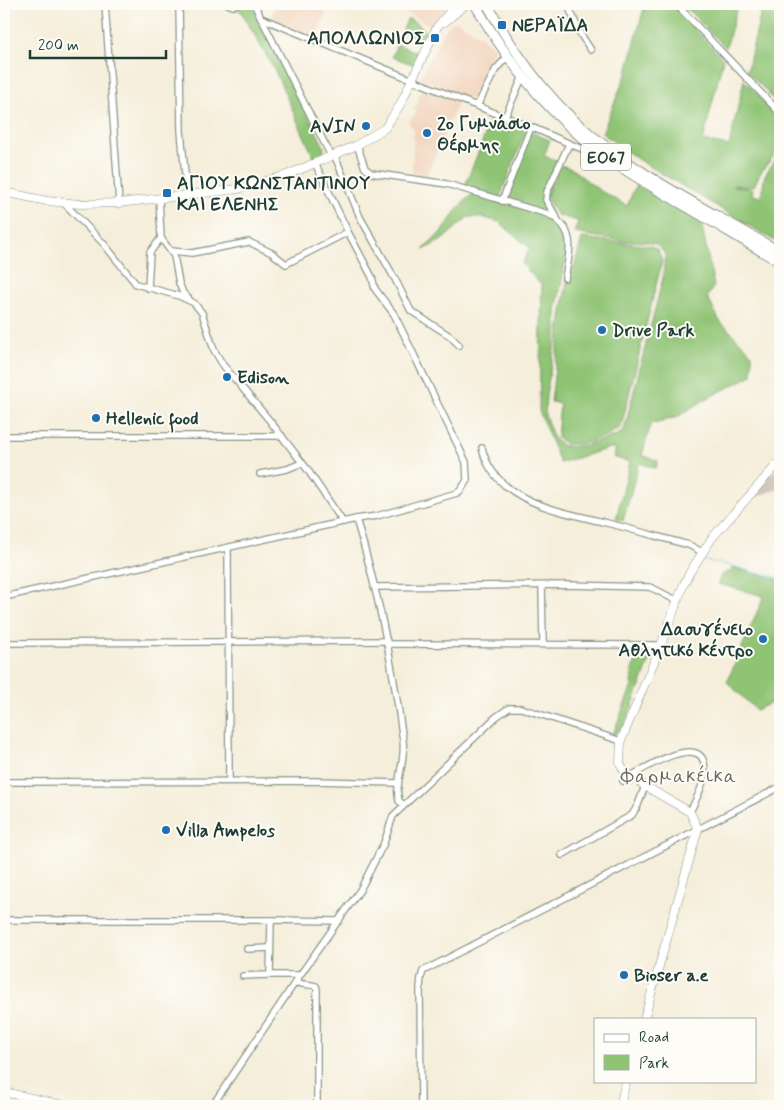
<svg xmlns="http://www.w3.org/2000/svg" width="784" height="1110" viewBox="0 0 784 1110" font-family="Mynerve,sans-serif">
	<rect width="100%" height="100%" fill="#fdfcf7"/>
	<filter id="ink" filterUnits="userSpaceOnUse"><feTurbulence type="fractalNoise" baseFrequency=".02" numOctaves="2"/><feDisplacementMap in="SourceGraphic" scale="10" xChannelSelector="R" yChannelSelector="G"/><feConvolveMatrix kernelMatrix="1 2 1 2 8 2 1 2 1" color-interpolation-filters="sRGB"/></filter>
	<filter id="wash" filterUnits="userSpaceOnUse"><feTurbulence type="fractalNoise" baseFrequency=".0096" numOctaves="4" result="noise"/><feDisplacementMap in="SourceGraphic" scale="20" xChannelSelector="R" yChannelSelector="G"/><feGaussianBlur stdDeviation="1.12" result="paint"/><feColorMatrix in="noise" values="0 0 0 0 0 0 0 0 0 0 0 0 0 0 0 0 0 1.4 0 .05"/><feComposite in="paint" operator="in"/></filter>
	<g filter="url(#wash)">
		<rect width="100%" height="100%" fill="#f5eeda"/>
		<g fill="#f2d5be">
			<path d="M277,4H329L315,38L270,19Z"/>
			<path d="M398,4H450L432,27L398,8Z"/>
			<path d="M457,21L481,36L495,48L471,100L420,78L440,38L449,25L453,22Z"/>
			<path d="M424,87L458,102L426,177L412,174L414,129L408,122L417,113L414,108L419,103L418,97Z"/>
		</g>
		<path fill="#cfc1ba" d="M780,465V489L768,492L746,502Z"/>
		<g fill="#90c475" stroke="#588054">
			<path d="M237,4H251L324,147L323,154L314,158L275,71L241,11L236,9Z"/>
			<path d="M645,4H671L723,59L703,141L729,146L744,80L780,118V147L759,175L754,186L748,187L733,185V186L753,189L752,195L761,197L765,175L780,153V244L639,160L602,133L627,72Z"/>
			<path d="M682,4H738L726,48Z"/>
			<path d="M763,4H780V106L747,71Z"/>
			<path d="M408,18C416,23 434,31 421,40L402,32Z"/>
			<path d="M397,44L420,54L415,65L392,57Z"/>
			<path d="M492,117L526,131L499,199L465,186Z"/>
			<path d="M530,132L550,140L544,156L558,161L544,201L552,214L503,199Z"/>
			<path d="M561,165L572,169L599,190L627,206L636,185L701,221L714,286L707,297L719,320L752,354V375L706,399L677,417L651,424L642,455L658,461L656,468L639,463L623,521L616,519L630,462L613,457L616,449L610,448L560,463L539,411L542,286L522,264L530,248L499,222L481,217H468L442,240L423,250L445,228L457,209L473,193L550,216L561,227L564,233L566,239V259L556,311V337L546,395L545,415L554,439L561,445L571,447L586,445L612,437L619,434L624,430L663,278L665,254L656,244L647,242L624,241L574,233L578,221L557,215L547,200L548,192Z"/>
			<path d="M582,238L651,246L658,250L662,261L621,427C607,437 585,446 567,444C564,443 560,440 557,438L560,404L551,402L561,318L567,281L574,268Z"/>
			<path d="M732,567L780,580V699L756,710L727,682L764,596L718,584L721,575L731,571Z"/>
			<path d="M643,648H655L625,724L623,728L613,734L632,686V669Z"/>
		</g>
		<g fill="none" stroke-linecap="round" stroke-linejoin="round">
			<path stroke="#5dbddb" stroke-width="1" d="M702,560L732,566L755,573L780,578"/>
		</g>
	</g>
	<g filter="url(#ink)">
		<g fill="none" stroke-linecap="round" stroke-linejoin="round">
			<defs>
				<g id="street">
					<path d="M105,4L119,203"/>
					<path d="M179,4L181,131L187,196"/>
					<path d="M228,4L233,6"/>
					<path d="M254,4L331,156"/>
					<path d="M566,4L570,10L581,35L591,50"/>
					<path d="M676,4L780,113"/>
					<path d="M261,18L464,101L531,127L603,158"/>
					<path d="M477,106L496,69L508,56"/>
					<path d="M505,117L523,76"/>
					<path d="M357,145L365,168L371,173L447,184L548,214C577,229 570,251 565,278"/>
					<path d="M334,154L360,217L395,279L411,311L450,336L459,345"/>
					<path d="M159,198L161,238L174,256L179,283L183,293L189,299"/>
					<path d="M502,201L531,127"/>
					<path d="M63,202L104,244L136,284L179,296L194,303L202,313L214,350L223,365L270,421L307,469L343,522"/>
					<path d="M557,218L546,200L547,192L569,144"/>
					<path d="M171,251L192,253L249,242L272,253L286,264L348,232"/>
					<path d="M148,288L150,252L161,238"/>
					<path d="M4,436H282"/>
					<path d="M482,448C495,503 561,511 607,523C635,530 662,538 689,545L702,552"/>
					<path d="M260,474L287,469L302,463"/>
					<path d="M356,519C378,591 393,666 403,741C406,762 394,784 399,801L404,805"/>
					<path d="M228,548L229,781"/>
					<path d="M542,586L543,644"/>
					<path d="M374,587L567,585L649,587C659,590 667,597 677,600"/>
					<path d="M4,597L356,519L377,516L457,493L461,490L467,480L466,462L394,314L375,289L372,277L348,232L315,163"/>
					<path d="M4,643L387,641"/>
					<path d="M388,644L661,645"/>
					<path d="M623,781C639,771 712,724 704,776C703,788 695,801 690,812"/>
					<path d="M4,782L316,781L398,783"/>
					<path d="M562,855L632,815L638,805L645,786"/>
					<path d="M4,920H271L339,921"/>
					<path d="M271,920L270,975H300"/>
					<path d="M247,949L270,948"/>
					<path d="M243,976L270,975"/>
					<path d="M295,982C302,985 309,984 316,986L317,989V1106"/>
					<path d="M212,1106L300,975L360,890L384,843L393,816L496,717L509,708H521L621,741"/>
					<path d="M421,1106L420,987L421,978L423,971L780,787"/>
				</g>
				<g id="secondary">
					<path d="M445,22L466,4"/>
					<path d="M4,192L47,201L80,204L119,203L238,189L287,175L357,145L385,128L400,105L437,27L456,4"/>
					<path d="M644,1019L698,829L690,812L645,786L624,771L620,763L621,741L661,645L683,586L690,572L712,538L780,461"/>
					<path d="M4,1092L67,1106"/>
					<path d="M620,1106L626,1081"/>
				</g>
				<g id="primary">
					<path d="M475,4C504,56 541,104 587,142C616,166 649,185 682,204C715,223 747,243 780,262"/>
					<path d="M487,4C511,47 539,88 576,122C636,176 711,211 780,252"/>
					<path d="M455,5V4"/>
				</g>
				<path id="highway" d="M4,1106H7"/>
			</defs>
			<use href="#street" stroke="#8a9687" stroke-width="8"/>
			<use href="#secondary" stroke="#8a9687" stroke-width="9"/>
			<use href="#primary" stroke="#8a9687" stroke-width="11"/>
			<use href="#highway" stroke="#8a9687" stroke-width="12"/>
			<use href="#street" stroke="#fff" stroke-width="5.5"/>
			<use href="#secondary" stroke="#fff" stroke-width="8"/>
			<use href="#primary" stroke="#fff" stroke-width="9"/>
			<use href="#highway" stroke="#fff" stroke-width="10"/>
		</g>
	</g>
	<g fill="#1f6fb2" stroke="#fdfcf7" stroke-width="2">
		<rect x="497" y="20" width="10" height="10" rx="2.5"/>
		<rect x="430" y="33" width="10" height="10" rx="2.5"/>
		<circle cx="366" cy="126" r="5"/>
		<circle cx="427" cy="133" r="5"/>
		<rect x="162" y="188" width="10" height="10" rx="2.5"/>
		<circle cx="602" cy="330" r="5"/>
		<circle cx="227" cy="377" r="5"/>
		<circle cx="96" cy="418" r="5"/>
		<circle cx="763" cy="639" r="5"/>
		<circle cx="166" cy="830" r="5"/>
		<circle cx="624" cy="975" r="5"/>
	</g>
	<g text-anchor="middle" stroke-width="4" stroke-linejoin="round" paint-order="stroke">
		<rect fill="#fdfcf7" stroke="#62766e" stroke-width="1" x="581" y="143.5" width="50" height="27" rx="4"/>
		<g font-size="16" font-weight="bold" fill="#1f3d34">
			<text x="606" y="163">ΕΟ67</text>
		</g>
		<g font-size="18" font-weight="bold" fill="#1f3d34" stroke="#fdfcf7" text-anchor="start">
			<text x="512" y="31">ΝΕΡΑΪΔΑ</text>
			<text x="425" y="44" text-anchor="end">ΑΠΟΛΛΩΝΙΟΣ</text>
			<text x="437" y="129">2ο Γυμνάσιο<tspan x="437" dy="21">Θέρμης</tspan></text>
			<text x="356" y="132" text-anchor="end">AVIN</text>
			<text x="177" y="189">ΑΓΙΟΥ ΚΩΝΣΤΑΝΤΙΝΟΥ<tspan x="177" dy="21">ΚΑΙ ΕΛΕΝΗΣ</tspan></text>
			<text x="612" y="336">Drive Park</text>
			<text x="237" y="383">Edison</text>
			<text x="106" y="424">Hellenic food</text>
			<text x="753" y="635" text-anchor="end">Δασυγένειο<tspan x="753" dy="21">Αθλητικό Κέντρο</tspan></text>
			<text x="176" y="836">Villa Ampelos</text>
			<text x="634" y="981">Bioser a.e</text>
		</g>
		<g font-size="19" letter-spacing="1" fill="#676459" stroke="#fdfcf7">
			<text x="679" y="782">Φαρμακέικα</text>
		</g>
	</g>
	<rect width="784" height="1110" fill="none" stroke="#fdfcf7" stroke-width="20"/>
	<rect x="594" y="1018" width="162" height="65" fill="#fdfcf7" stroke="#a4b0a9"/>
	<rect x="604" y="1034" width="25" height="8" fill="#ffffff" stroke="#a4b0a9"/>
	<text x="639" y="1042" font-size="15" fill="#1f3d34">Road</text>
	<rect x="604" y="1055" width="25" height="15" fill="#90c475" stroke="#a4b0a9"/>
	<text x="639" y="1068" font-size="15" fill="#1f3d34">Park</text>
	<path d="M30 50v8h136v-8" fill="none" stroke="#1f3d34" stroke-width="2.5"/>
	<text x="38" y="50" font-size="15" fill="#1f3d34" stroke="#fdfcf7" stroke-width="4" paint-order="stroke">200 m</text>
</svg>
